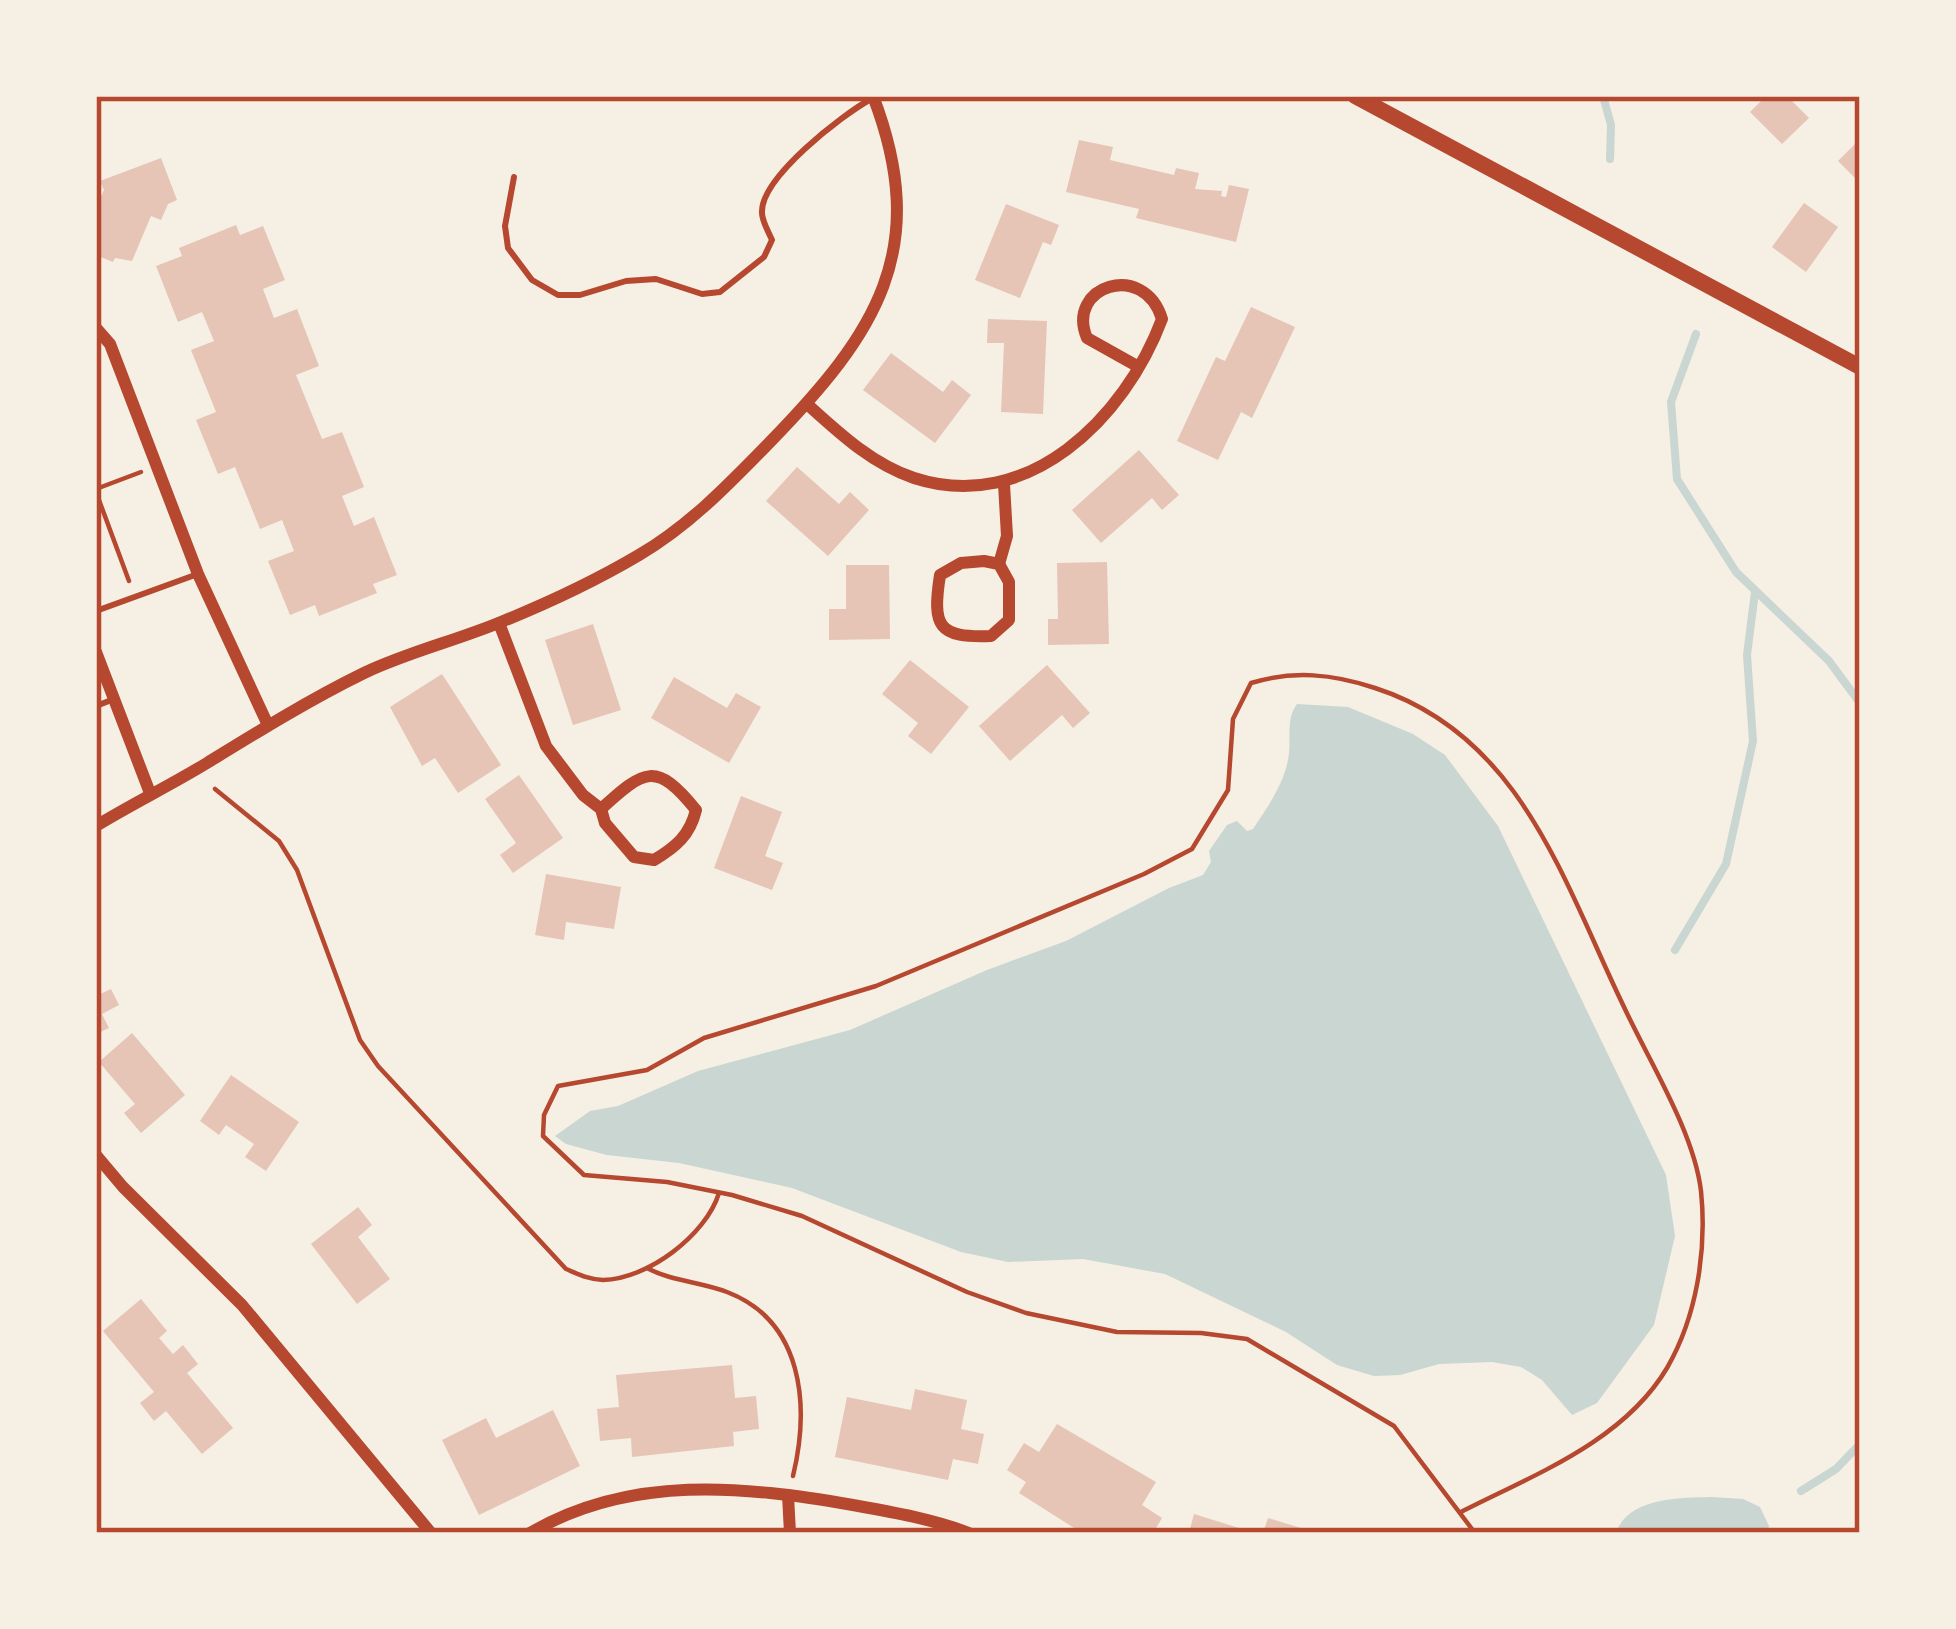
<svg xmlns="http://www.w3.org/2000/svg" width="1956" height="1629" viewBox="0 0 1956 1629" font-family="Roboto,sans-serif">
	<rect width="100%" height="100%" fill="#f6efe4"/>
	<g fill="#c9d6d2">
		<path d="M1297,704L1348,707L1413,734L1445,755L1498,826L1666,1175L1675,1236L1654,1325L1597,1403L1572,1415L1542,1380L1521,1367L1492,1362L1439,1364L1400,1375L1374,1376L1337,1365L1286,1332L1165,1274L1083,1259L1008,1262L961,1252L792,1188L679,1163L607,1155L566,1144L555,1136L590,1111L618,1106L698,1071L850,1030L987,970L1066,941L1169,888L1203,875L1211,862L1209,851L1227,825L1237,821L1247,831L1253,829C1268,807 1283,785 1288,760C1292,740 1285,720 1297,704Z"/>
		<path d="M1712,1497L1743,1499L1760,1507L1769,1526L1767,1533H1616C1628,1497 1680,1498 1712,1497Z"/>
	</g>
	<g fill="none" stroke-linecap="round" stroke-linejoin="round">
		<g stroke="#c9d6d2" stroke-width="8">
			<path d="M1603,96L1611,125L1610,159"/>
			<path d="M1696,334L1671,402L1677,479L1736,572L1829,661L1860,703"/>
			<path d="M1675,950L1726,864L1753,741L1747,655L1755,592"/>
			<path d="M1801,1491L1836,1469L1860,1444"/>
		</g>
	</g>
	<g fill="#e6c5b7">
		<path d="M1766,96H1787L1809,118L1782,144L1750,112Z"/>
		<path d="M1860,139V183L1838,161Z"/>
		<path d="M1079,140L1113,147L1110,160L1174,175L1176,168L1199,173L1195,189L1222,191L1221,196L1226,197L1229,185L1249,189L1236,242L1136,218L1139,209L1066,192Z"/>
		<path d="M161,158L177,200L168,204L161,220L151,216L132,261L115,258L113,262L98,256L96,207L104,190L100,181Z"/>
		<path d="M1804,203L1838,227L1806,272L1772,247Z"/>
		<path d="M1006,204L1059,225L1051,245L1043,242L1020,298L975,280Z"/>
		<path d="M236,225L240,235L263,226L285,280L263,289L274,318L297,309L319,366L296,375L322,439L342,432L364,487L342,496L354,526L374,517L397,575L373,584L377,593L319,616L315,605L290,615L268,561L294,551L282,520L260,529L235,467L218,474L196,420L216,412L191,350L214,341L202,312L178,322L156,266L182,256L179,248Z"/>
		<path d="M1251,307L1295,327L1252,418L1241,412L1218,460L1177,441L1216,357L1225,361Z"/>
		<path d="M988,319L1047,321L1043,414L1001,412L1004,343H987Z"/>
		<path d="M891,353L943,392L952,380L971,395L935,443L863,390Z"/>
		<path d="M1139,450L1179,495L1162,510L1152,498L1101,543L1072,510Z"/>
		<path d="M797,467L839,504L850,492L869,510L828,556L766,501Z"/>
		<path d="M1107,562L1109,644L1048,645V619H1058L1057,563Z"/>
		<path d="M846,565H889L890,639L829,640V609H846Z"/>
		<path d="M593,624L621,710L573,725L545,640Z"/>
		<path d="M910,660L969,707L931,754L908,736L918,723L882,694Z"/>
		<path d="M1047,665L1090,713L1073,728L1062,715L1010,761L979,726Z"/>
		<path d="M442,674L501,765L458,793L435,758L422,766L390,707Z"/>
		<path d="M674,677L727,708L736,693L761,707L729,763L651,718Z"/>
		<path d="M519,775L563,838L513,873L500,855L516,843L485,799Z"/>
		<path d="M741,796L782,812L765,856L783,863L772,890L714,868Z"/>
		<path d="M546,874L621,887L614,929L566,922L564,940L535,935Z"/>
		<path d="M111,989L119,1005L102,1014L109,1028L96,1034V996Z"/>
		<path d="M132,1033L185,1095L141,1133L124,1113L135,1104L99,1062Z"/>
		<path d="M231,1075L299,1122L266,1171L245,1157L254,1144L226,1125L219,1135L200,1121Z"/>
		<path d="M358,1207L372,1225L358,1237L390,1279L357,1304L311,1244Z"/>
		<path d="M141,1299L167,1331L159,1338L173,1354L183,1345L198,1364L187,1373L233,1428L202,1454L166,1411L154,1421L140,1403L154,1392L103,1331Z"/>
		<path d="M732,1365L735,1398L756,1396L759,1429L733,1432L734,1446L632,1457L631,1438L600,1441L597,1409L619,1407L616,1375Z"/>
		<path d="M915,1389L967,1400L961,1429L984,1434L978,1464L953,1459L948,1480L835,1457L847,1397L911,1410Z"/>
		<path d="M553,1410L580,1466L479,1515L442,1440L486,1418L496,1438Z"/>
		<path d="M1057,1424L1156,1482L1142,1505L1162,1518L1153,1533H1082L1019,1493L1026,1482L1007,1470L1024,1443L1039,1452Z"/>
		<path d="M1194,1514L1252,1532V1533H1189Z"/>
		<path d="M1268,1518L1314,1532V1533H1263Z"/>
	</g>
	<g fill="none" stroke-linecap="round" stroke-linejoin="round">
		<g stroke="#b5482f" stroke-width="4.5">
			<path d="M96,489L141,472"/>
			<path d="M96,492L129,581"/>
			<path d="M215,789L279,841L297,870L360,1040L378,1066L566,1269C578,1274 590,1280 603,1280C648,1279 706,1235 719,1193"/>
			<path d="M647,1268C671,1281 701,1282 727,1292C803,1321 810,1405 793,1476"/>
			<path d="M1461,1512C1533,1475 1623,1442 1667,1368C1697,1316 1707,1250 1701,1191C1694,1132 1649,1061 1624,1007C1563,881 1521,735 1375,688C1333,674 1294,670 1251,683L1233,719L1228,790L1192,849L1144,874L876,986L704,1038L647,1070L558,1086L544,1115L543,1136L584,1175L667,1182L732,1195L802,1216L967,1292L1026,1313L1117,1332L1201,1333L1247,1339L1394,1426L1475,1533"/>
		</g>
		<g stroke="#b5482f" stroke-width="6">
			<path d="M514,177L505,226L508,248L532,280L558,295H580L626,281L656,279L702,294L720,292L764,257L772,240C769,233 762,221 762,213C760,178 842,115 871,99"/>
			<path d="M96,611L195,575"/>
			<path d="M96,706L114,699"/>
		</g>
		<g stroke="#b5482f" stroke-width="12">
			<path d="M96,328L110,344L198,574L267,723"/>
			<path d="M807,404C839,433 872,464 914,478C1028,515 1125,418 1162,319C1144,260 1065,286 1087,338L1137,366"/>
			<path d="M984,561L999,564L1009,582V620L991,636C938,638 932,627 940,575L961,563Z"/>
			<path d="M999,564L1007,536L1004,484"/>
			<path d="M499,623L546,746L583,795L601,809L605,823L634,857L654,860C676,847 690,835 696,810C656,761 645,769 601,809"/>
			<path d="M96,652L150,793"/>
			<path d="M96,826C132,804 171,785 207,763C259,731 309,700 364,673C408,652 455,641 501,622C548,603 595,581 639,555C689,526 730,483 770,442C876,333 932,250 873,96"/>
			<path d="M96,1155L123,1187L242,1305L431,1533"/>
			<path d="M788,1495L790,1533"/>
			<path d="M530,1533C631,1474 743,1486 853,1505C892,1512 932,1519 969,1533"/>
		</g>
		<path stroke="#b5482f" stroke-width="16" d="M1355,96L1860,367"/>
	</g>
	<rect width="1956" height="1629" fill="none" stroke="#f6efe4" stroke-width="198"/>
	<rect x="99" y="99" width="1758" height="1431" fill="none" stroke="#b5482f" stroke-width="4.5"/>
</svg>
